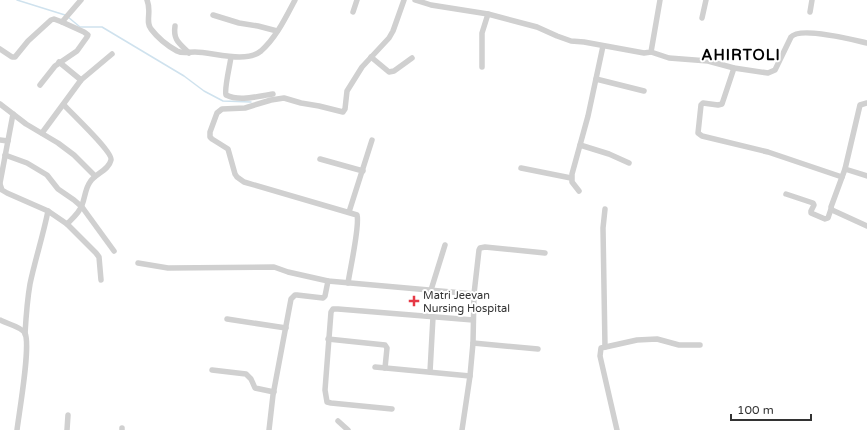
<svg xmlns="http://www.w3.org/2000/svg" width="867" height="430" viewBox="0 0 867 430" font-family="'Varela Round',sans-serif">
	<rect width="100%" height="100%" fill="#fff"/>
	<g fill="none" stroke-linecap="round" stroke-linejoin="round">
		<g stroke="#cfe2ee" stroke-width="1.5">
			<path d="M17,0L65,15"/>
			<path d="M68,17L80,27H102L184,76L204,91L223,101L251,102"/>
		</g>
		<g stroke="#d0d0d0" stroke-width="5.5">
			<path d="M147,0C152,11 145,22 151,29C157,37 168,46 177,51C183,54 188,52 195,52C213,52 245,64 261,51C276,38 286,17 295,0"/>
			<path d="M415,0L431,5L488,14L537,27L557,36L571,41L584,42L644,53L651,52L660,0"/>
			<path d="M353,12L357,0"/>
			<path d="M810,12L812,0"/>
			<path d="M213,15L239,23L258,26L277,31"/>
			<path d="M702,18L706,0"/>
			<path d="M175,26C173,40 179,43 189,53"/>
			<path d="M0,49L12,57H15L28,41L51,20L54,19L62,22L81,0"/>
			<path d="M651,52L669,58L708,61L734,68L768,73L775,70L791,37C800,26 853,40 867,43"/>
			<path d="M231,57C230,65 224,89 226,95C240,102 258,96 273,94"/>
			<path d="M371,57L389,72L394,71L412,58"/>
			<path d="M59,62L81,80"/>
			<path d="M482,67V33L488,14"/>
			<path d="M734,68L722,104L718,105L703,103L701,105L698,133L702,136L768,152L842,177"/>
			<path d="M596,79L644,91"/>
			<path d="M40,85L55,66L77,51L87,37L88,35L84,32L62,22"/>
			<path d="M867,103L860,105L845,169L831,207L832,210L867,226"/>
			<path d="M0,104L26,124L58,143L74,155L95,176"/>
			<path d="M64,105C71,113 113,152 111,160C109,170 95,174 90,182C85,189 85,198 82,205C80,212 72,219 67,224"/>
			<path d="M42,133L81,80L112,54"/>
			<path d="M0,140L8,141"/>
			<path d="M580,145L609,154L629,163"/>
			<path d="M5,155L27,163L47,175L58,189L74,200L82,207L114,251"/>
			<path d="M320,159L363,171"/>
			<path d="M521,168L571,178"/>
			<path d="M845,169L867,176"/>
			<path d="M0,183L13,114"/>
			<path d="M0,184L2,190L7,193L48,211L67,224L96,253L99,257L101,280"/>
			<path d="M579,191L572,182V174L588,116L603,46"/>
			<path d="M786,194L813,203L814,205L811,211V213L825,219L828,218L831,209"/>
			<path d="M605,209L603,228L605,347"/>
			<path d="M349,212L372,140"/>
			<path d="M138,263L168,268L274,267L288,272L328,281L474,294"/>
			<path d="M348,283C350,269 360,226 357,215L244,182L237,177L235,174L228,149L212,139L210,137V132L217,113L222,109L245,108L271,100L284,98L301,103L319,106L343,112L345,109L347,91L362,67L389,38L393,31L404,0"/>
			<path d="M431,290L445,245"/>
			<path d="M227,319L286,328"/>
			<path d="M0,320C7,324 20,326 25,333C31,346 19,413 17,430"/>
			<path d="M25,334C26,317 27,301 30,284C35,260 43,236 48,211"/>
			<path d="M328,339L385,345L387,348L385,368"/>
			<path d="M473,343L538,349"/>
			<path d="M375,367L470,376"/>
			<path d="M212,370L246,374L251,379L255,388L274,392"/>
			<path d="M430,372L433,317"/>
			<path d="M392,409L331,403L327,402L325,390L331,312L333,309H338L473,320"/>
			<path d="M338,421L348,430"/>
			<path d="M122,428V430"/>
			<path d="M67,430L68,415"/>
			<path d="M269,430L273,395L291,299L295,295H297L323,298L325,296L328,281"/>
			<path d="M462,430L470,376L473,343L474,294L479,250L480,248L485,247L545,253"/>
			<path d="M617,430L600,356L601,348L637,340L657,339L679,345H700"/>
		</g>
	</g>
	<path fill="#e63946" stroke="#fff" stroke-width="1.5" d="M412 295h4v4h4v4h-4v4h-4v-4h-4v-4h4z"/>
	<g text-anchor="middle" stroke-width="4" stroke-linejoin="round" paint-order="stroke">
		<g font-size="11" fill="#333" stroke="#fff" text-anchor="start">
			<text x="423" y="299">Matri Jeevan<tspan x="423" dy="13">Nursing Hospital</tspan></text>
		</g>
		<g font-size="15" font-weight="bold" letter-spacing="1" fill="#000" stroke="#fff">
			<text x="741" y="60">AHIRTOLI</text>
		</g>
	</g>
	<path d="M731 414v6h80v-6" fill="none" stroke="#333333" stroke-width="2"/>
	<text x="737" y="414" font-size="12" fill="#333333" stroke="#ffffff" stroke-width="3" paint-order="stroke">100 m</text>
</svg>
